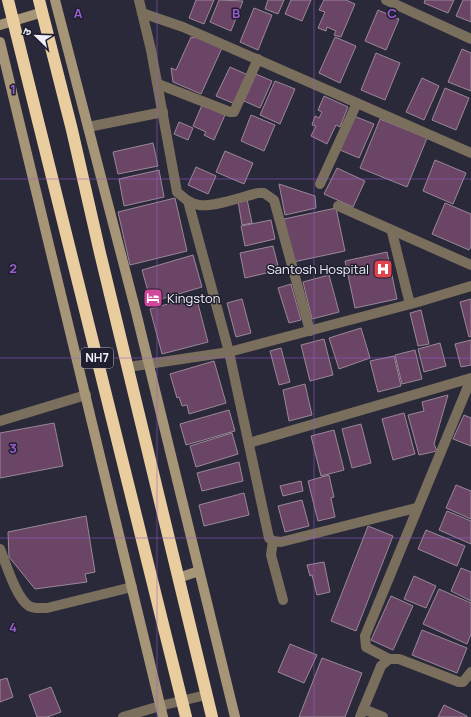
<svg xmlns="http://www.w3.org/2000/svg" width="471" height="717" viewBox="0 0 471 717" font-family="Manrope,'Noto Sans Devanagari',sans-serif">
	<rect width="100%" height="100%" fill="#2a2939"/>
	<g fill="#6a4565" stroke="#9a8897">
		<path d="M196,0H214L204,24L189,18Z"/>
		<path d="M219,0L243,1L231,31L210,22Z"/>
		<path d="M268,0H284L278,14L265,9Z"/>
		<path d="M291,0H311L302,21L285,14Z"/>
		<path d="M324,0H346L355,4L341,37L334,35L336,31L327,27L326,31L318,28L325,12L319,10Z"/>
		<path d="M425,0H454L448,13L424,3Z"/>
		<path d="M463,0H471V22L456,16Z"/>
		<path d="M254,8L272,15L258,50L240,42Z"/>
		<path d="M378,10L399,19L386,50L365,41Z"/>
		<path d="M195,36L222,48L201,94L173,82L171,68L176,70L191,37L194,38Z"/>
		<path d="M335,37L356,46L340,83L319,73Z"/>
		<path d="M462,49L471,53V91L448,82Z"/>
		<path d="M376,53L400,63L385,100L361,90Z"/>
		<path d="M230,67L248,75L235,104L216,96Z"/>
		<path d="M256,74L272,81L260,108L244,101Z"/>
		<path d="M422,78L439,86L424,120L406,112Z"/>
		<path d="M275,81L295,89L280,124L260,115Z"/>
		<path d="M445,88L469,98L456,130L432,120Z"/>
		<path d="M324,96L348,107L340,127L336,125L327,144L311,136L316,126L312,125L315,116L319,118L322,112L318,110Z"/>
		<path d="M202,105L225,115L214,140L204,135L206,132L193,126Z"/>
		<path d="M251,115L275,125L264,151L241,141Z"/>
		<path d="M354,116L374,124L359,158L340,150Z"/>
		<path d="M380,119L427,138L407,187L360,168Z"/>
		<path d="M179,122L193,128L188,140L174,134Z"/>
		<path d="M153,143L158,166L118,174L113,152Z"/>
		<path d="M225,151L253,163L244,184L216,172Z"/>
		<path d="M435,160L466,173L453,204L423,191Z"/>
		<path d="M196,167L216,176L208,194L188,185Z"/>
		<path d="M337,168L365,181L353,207L324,194Z"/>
		<path d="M159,170L164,197L124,206L119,179Z"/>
		<path d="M279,184L315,196L316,208L285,215Z"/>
		<path d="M175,198L187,251L130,265L118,212Z"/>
		<path d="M247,199L252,223L242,225L238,201Z"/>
		<path d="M445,203L471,214V246L469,250L432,234Z"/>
		<path d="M336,208L345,251L293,262L284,219Z"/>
		<path d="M271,220L275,239L245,246L241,226Z"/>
		<path d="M273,246L279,270L245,278L240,253Z"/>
		<path d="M387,252L397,299L355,308L345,261Z"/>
		<path d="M193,255L202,287L151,302L142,270Z"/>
		<path d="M329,275L339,312L312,319L303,282Z"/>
		<path d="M291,284L301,320L289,323L278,288Z"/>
		<path d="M196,296L208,342L162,354L150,309Z"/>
		<path d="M242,299L251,333L236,337L227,303Z"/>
		<path d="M471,299V336L469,337L460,302Z"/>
		<path d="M421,310L429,344L418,346L410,313Z"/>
		<path d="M361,328L370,358L339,369L329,338Z"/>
		<path d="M324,339L333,375L310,381L301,345Z"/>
		<path d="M471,340V365L461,367L455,344Z"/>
		<path d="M440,343L446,366L424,372L418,349Z"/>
		<path d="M281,348L290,382L279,385L270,351Z"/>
		<path d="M415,350L422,379L402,384L395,355Z"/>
		<path d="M394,356L401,386L378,392L370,361Z"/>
		<path d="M214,361L226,403L189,414L187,405L182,406L179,397L177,398L170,374Z"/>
		<path d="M305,384L312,415L289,421L283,390Z"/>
		<path d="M448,395L434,444L437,451L419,455L408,415L424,411L422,402Z"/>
		<path d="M229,410L235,431L186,445L180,424Z"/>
		<path d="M404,413L415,454L393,460L382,419Z"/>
		<path d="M464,415L471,418V446L453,439Z"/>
		<path d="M54,423L63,466L0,478V433Z"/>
		<path d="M361,424L371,463L352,468L342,429Z"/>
		<path d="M334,430L344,470L321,476L311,436Z"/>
		<path d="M232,433L238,454L196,467L190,446Z"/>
		<path d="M239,462L243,481L202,491L197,473Z"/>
		<path d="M329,475L334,497L331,498L335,517L318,521L308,481Z"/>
		<path d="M301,481L303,491L283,496L280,486Z"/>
		<path d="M456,485L471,491V519L446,508Z"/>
		<path d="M244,493L249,515L204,526L199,505Z"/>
		<path d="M302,500L309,526L285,532L278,506Z"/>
		<path d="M447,511L471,521V544L439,530Z"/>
		<path d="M86,516L95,572L85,574L87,582L35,589L9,557L8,532Z"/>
		<path d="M368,526L393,536L356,631L331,621Z"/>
		<path d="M426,530L465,546L457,566L418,549Z"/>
		<path d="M324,562L330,592L317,595L312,575L310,576L307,565Z"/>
		<path d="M461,568L471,572V601L451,591Z"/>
		<path d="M414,576L436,586L426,608L404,599Z"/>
		<path d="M439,589L471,603V634L467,644L423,624Z"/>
		<path d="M391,596L413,606L393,650L371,640Z"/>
		<path d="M422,630L467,648L457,673L412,655Z"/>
		<path d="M290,644L317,655L304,683L278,672Z"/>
		<path d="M322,658L362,673L345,717H299Z"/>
		<path d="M7,678L13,697L0,702V680Z"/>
		<path d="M51,687L61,712L47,717H37L29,695Z"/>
		<path d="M444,705L467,716V717H438Z"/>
	</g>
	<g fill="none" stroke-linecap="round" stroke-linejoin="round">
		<g stroke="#7a6f5c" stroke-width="10">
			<path d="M139,0L151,50L177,192C184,198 190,204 199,205C215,207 241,197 258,193H264L274,200L310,331"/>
			<path d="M386,0L471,39"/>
			<path d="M142,13L183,27L471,153"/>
			<path d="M158,84L230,112H234L258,59"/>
			<path d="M88,127L163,112"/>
			<path d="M320,184L357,103"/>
			<path d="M188,201L229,352L269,538L273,541L281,542L416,508"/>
			<path d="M338,206L471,265"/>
			<path d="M392,232L410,304"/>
			<path d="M128,367L229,352L418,302L471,286"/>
			<path d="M0,421L86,395"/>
			<path d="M249,443L471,378"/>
			<path d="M273,541L271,555L283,600"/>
			<path d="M0,549C6,563 16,598 29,606C34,609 41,608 47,608L132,587"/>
			<path d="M389,659L366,647L365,636L471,379"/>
			<path d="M363,709L383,717"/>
			<path d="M123,717L160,706L206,695"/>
			<path d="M360,717L381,666L389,659H399L459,682H463L471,672"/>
		</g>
		<g stroke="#a79577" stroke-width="10">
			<path d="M55,0L136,312L235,717"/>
			<path d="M0,25L43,12"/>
			<path d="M0,42L163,717"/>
			<path d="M178,578L199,571"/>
		</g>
		<g stroke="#eacd9e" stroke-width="12">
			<path d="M8,0L186,717"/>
			<path d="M39,0L72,130L100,253L212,717"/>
		</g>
	</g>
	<path fill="none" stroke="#985dce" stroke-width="1" stroke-opacity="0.55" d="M157,0V717M314,0V717M0,179H471M0,358H471M0,538H471"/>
	<defs>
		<symbol id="hospital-square" viewBox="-11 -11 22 22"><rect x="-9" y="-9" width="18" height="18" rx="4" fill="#e0444e" stroke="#201f2f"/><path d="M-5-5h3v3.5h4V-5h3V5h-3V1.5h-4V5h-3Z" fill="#fff"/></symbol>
		<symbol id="hotel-square" viewBox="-11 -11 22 22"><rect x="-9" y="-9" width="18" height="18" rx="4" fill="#d1479c" stroke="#201f2f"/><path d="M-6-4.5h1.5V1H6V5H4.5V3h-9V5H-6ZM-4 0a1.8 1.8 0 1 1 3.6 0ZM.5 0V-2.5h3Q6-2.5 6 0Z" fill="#fff"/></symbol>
	</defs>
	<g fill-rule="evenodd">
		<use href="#hospital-square" x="372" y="258" width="22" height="22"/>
		<use href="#hotel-square" x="142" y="287" width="22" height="22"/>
	</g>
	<g text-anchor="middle" stroke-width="3" stroke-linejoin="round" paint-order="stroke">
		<rect fill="#201f2f" stroke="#b1b1bd" stroke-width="1" x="81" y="348" width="32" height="20" rx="3"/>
		<g font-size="12" font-weight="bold" fill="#efeffa">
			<text x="97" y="362">NH7</text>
		</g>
		<g font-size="13" fill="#efeffa" stroke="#201f2f" text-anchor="end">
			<text x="369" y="274">Santosh Hospital</text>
			<text x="167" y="303" text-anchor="start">Kingston</text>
		</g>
	</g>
	<g font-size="13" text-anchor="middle" font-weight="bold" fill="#985dce" stroke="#201f2f" stroke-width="3" stroke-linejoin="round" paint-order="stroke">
		<text x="78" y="18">A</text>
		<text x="236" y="18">B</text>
		<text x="392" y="18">C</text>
		<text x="13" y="94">1</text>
		<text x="13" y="273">2</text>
		<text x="13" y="453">3</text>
		<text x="13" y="632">4</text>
	</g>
	<g transform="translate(36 36) rotate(293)" stroke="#201f2f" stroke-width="3" paint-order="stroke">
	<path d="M0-3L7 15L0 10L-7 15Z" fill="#efeffa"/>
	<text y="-6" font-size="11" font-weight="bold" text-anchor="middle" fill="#efeffa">उ</text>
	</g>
</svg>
